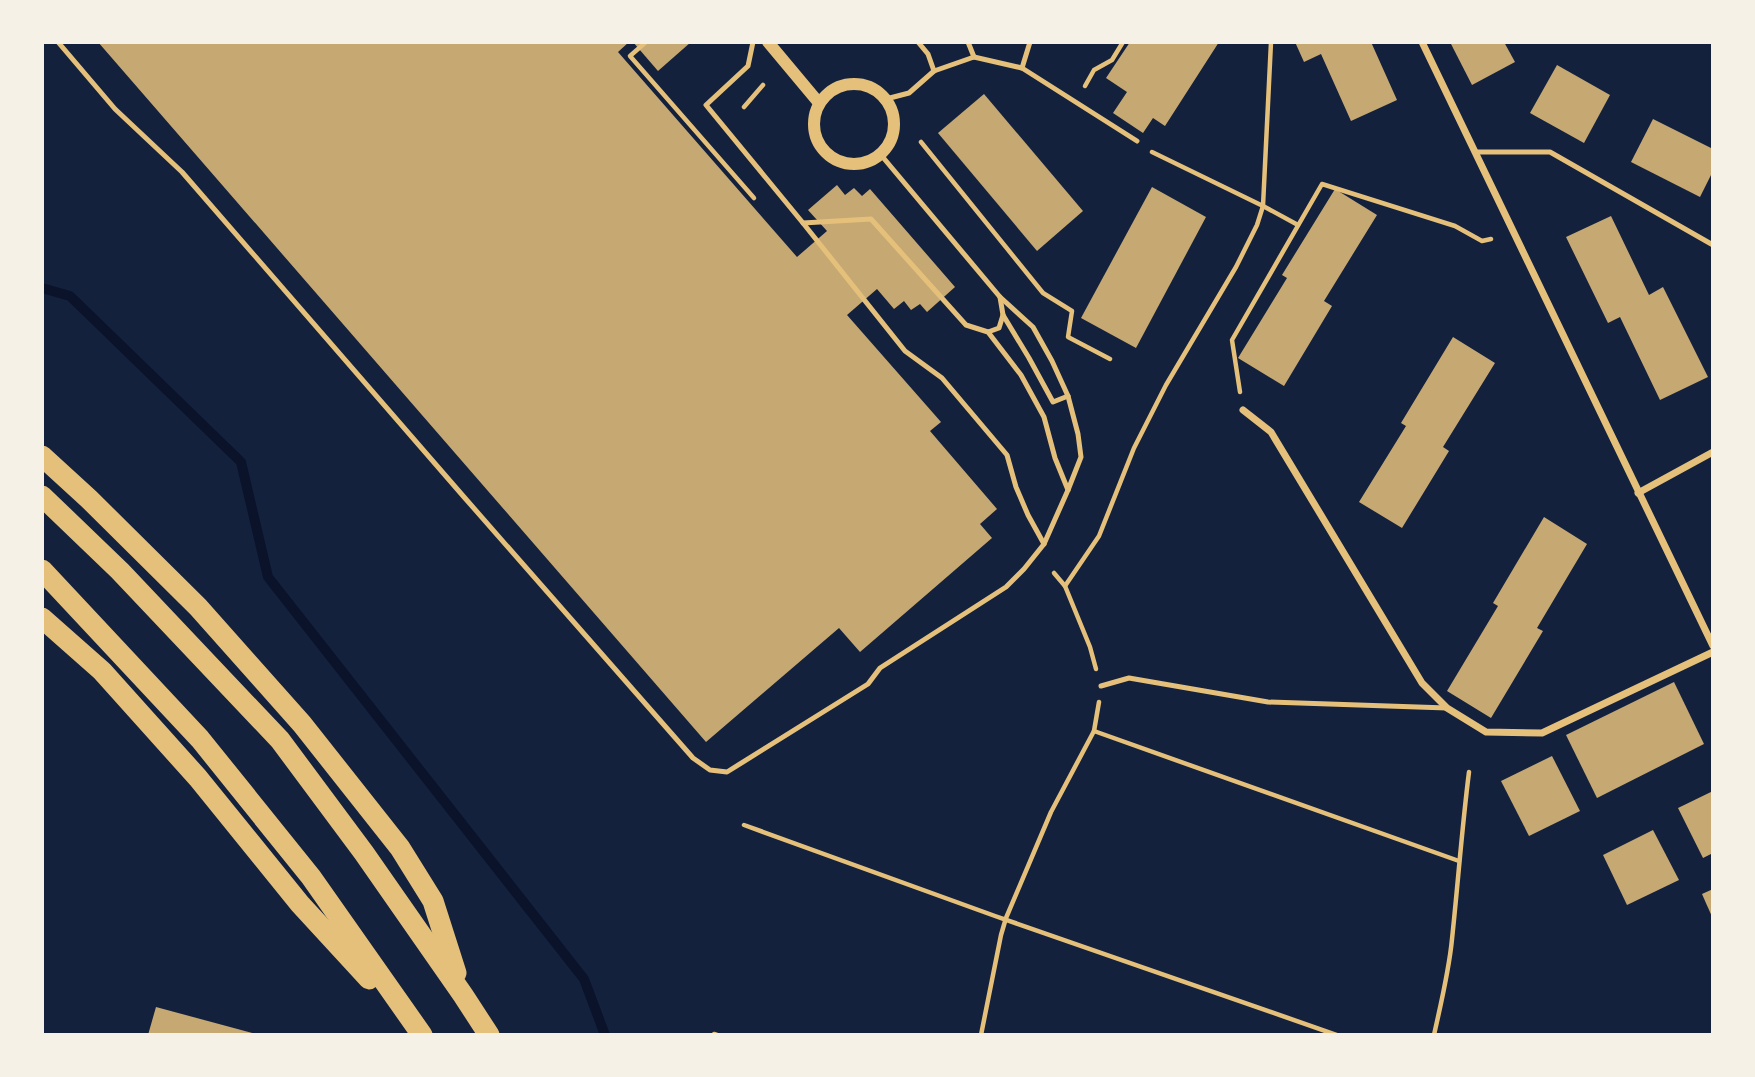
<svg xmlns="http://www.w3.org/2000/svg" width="1755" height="1077" viewBox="0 0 1755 1077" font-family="'IBM Plex Sans',sans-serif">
	<rect width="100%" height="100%" fill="#14213d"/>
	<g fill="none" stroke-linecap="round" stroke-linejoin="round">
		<path stroke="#0b132b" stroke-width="10" d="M42,288L70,296L241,462L268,577L584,979L605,1035"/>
	</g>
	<g fill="#c6a872">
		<path d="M98,42H629L618,52L797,257L827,231L808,210L837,185L845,195L854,188L862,196L870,189L955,287L927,312L920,304L911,310L904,301L894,309L877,289L847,315L941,422L930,431L997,509L980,524L992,538L860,652L839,628L706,742Z"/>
		<path d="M633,42H691L658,71Z"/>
		<path d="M1130,42H1219L1165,126L1153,118L1143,133L1113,113L1127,92L1106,78Z"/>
		<path d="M1295,42H1371L1397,100L1351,121L1321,54L1304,62Z"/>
		<path d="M1450,42H1504L1515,62L1472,85Z"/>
		<path d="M1557,65L1610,95L1584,143L1530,113Z"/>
		<path d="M984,94L1083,211L1037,251L938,133Z"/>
		<path d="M1653,119L1713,149V171L1700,197L1631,162Z"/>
		<path d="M1152,187L1206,217L1136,348L1081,318Z"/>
		<path d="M1335,189L1377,215L1324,301L1332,306L1284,386L1238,358L1287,278L1282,275Z"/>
		<path d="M1611,216L1649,295L1663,287L1708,377L1660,400L1620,317L1608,323L1566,237Z"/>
		<path d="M1453,337L1495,363L1443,447L1449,451L1402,528L1359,502L1406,426L1401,423Z"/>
		<path d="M1544,517L1587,544L1537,628L1543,631L1491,718L1447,691L1498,606L1493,603Z"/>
		<path d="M1674,682L1704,744L1597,798L1566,735Z"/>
		<path d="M1552,756L1580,811L1529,836L1501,781Z"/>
		<path d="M1713,791V853L1703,858L1678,808Z"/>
		<path d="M1653,830L1679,880L1627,905L1603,855Z"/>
		<path d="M1713,889V919L1702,894Z"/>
		<path d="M156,1007L256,1034V1035H148Z"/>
	</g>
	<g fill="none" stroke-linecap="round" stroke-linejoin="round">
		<g stroke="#e5c07b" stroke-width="4.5">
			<path d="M646,42L630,56L754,198"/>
			<path d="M1085,86L1094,70L1112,60L1123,42"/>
			<path d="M744,107L763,85"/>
			<path d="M921,142L1043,293L1072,311L1068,337L1110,359"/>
			<path d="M1152,152L1263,206L1298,225"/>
			<path d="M1240,392L1232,340L1322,184L1455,226L1482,241L1491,239"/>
			<path d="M1054,573L1065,586L1090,647L1096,669"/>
			<path d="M1065,586L1099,536L1134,448L1166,385L1236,267L1257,225L1263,206L1271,42"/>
			<path d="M1094,731L1459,861"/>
			<path d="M744,825L995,916L1337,1035"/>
			<path d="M714,1034L717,1035"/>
			<path d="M981,1035L1001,935L1006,918L1051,812L1094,731L1099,702"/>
			<path d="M1434,1035C1441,1003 1449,971 1452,939C1458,883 1462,827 1469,772"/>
		</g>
		<g stroke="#e5c07b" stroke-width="5">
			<path d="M58,42L115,109L182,172L464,497L693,758L710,770L727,772L868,684L880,668L1006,587L1024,569L1044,544L1068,490L1081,457L1078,434L1068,396L1052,361L1033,327L1000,297L881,155"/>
			<path d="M753,42L748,66L706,105L803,223L905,351L942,378L1007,455L1016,487L1028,515L1044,544"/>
			<path d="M918,42L928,54L934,71"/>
			<path d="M968,42L974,57"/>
			<path d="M1022,68L1030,42"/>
			<path d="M886,99L909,93L934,71L974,57L1022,68L1137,141"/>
			<path d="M1475,152H1550L1713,245"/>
			<path d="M803,223L871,219L966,325L988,332L1021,375L1044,417L1055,458L1068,490"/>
			<path d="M1000,297L1003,315L1029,358L1053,402L1068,396"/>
			<path d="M988,332L999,328L1003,315"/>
			<path d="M1101,686L1129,678L1268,702L1447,708"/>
		</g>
		<g stroke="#e5c07b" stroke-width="7">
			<path d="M1422,42L1713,646"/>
			<path d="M1243,410L1271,432L1422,683L1447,708L1486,732L1542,733L1713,652"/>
			<path d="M1638,493L1713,452"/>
		</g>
		<g stroke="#e5c07b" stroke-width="12">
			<path d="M768,42L819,103"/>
			<circle cx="854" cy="124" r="40"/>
		</g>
		<g stroke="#e5c07b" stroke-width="21">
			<path d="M42,456L89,499L198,607L302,724L400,848L433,901L456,973"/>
			<path d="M42,496L120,571L280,740L364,853L463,995L489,1035"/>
			<path d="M42,570L200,739L311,877L422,1035"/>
			<path d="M42,618L102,671L198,778L300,904L369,979"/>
		</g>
	</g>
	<rect width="1755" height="1077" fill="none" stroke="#f6f1e7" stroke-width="88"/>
</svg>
